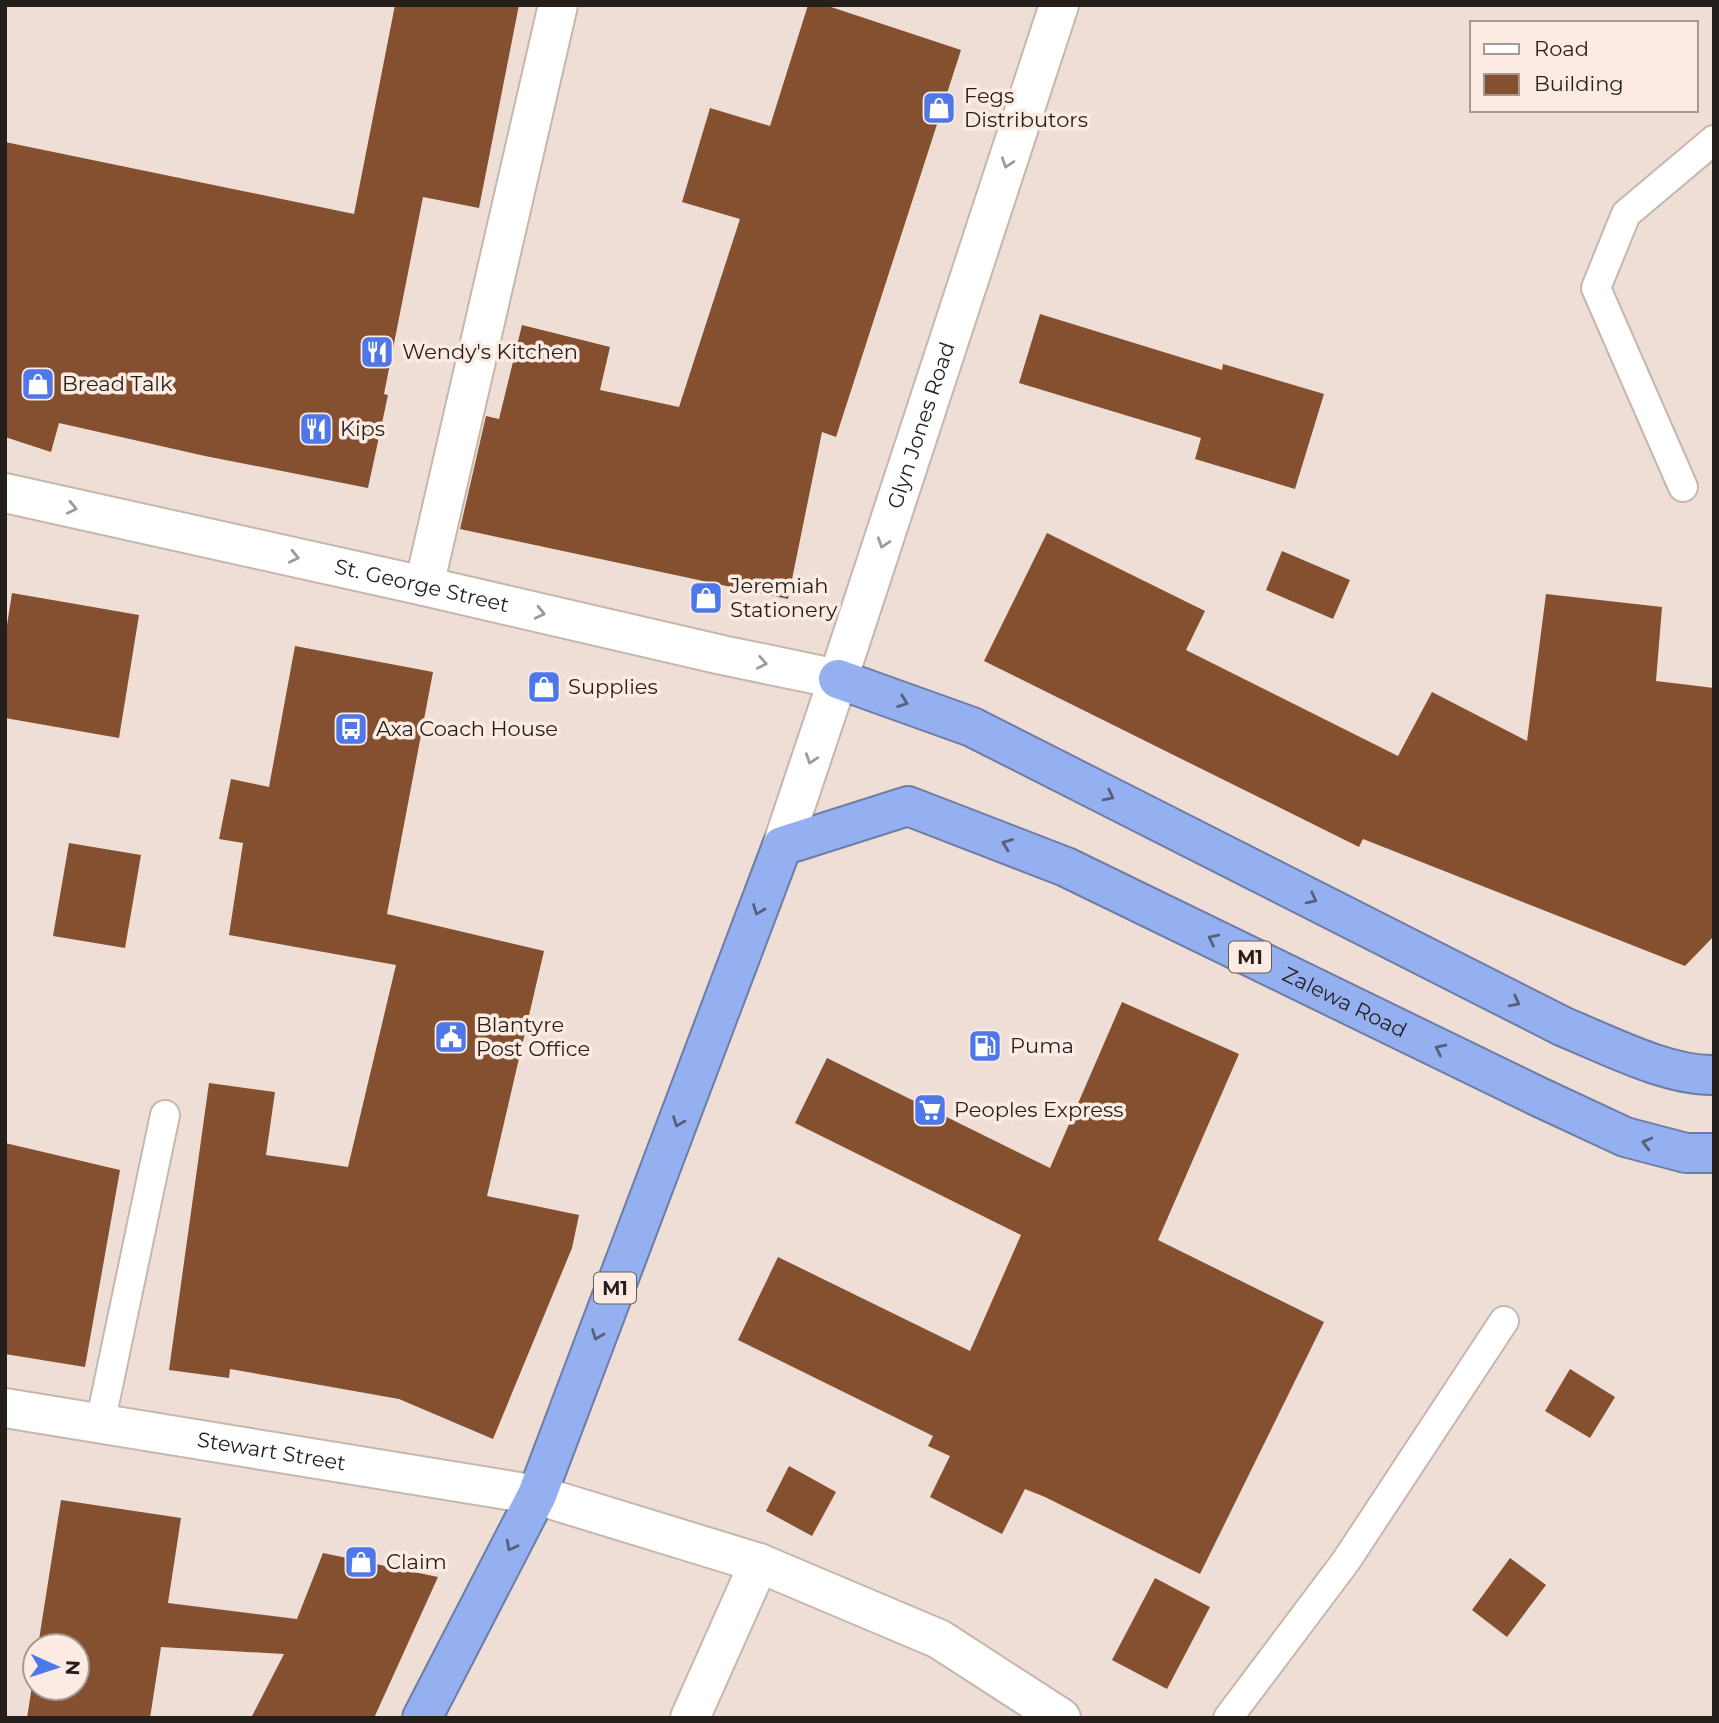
<svg xmlns="http://www.w3.org/2000/svg" width="1719" height="1723" viewBox="0 0 1719 1723" font-family="Montserrat,sans-serif">
	<rect width="100%" height="100%" fill="#eeded5"/>
	<g fill="#85502f">
		<path d="M395,5H519L479,208L423,197L384,394L388,395L368,488L205,456L59,423L51,452L5,437V142L354,214Z"/>
		<path d="M808,5H825L961,50L836,437L822,432L788,599L460,529L486,416L499,419L522,325L610,347L600,390L679,407L740,219L682,202L710,108L770,126Z"/>
		<path d="M1040,314L1222,370L1223,364L1324,394L1295,489L1195,459L1201,438L1019,383Z"/>
		<path d="M1047,533L1205,611L1186,650L1398,756L1432,692L1527,741L1546,594L1662,607L1656,681L1714,688V936L1685,966L1363,839L1359,847L984,661Z"/>
		<path d="M1282,551L1350,580L1333,619L1266,590Z"/>
		<path d="M12,593L139,615L119,738L5,718V638Z"/>
		<path d="M295,646L433,672L387,914L544,951L487,1196L579,1215L572,1248L493,1439L399,1399L230,1369L229,1378L169,1370L209,1083L275,1092L266,1155L348,1167L396,965L229,935L243,843L219,839L231,779L269,787Z"/>
		<path d="M69,843L141,855L125,948L53,936Z"/>
		<path d="M1122,1002L1239,1054L1158,1240L1324,1322L1200,1574L1045,1497L1025,1489L1002,1534L930,1497L950,1456L928,1446L933,1436L738,1340L778,1257L970,1351L1021,1235L795,1123L827,1058L1050,1168Z"/>
		<path d="M5,1143L120,1170L85,1367L5,1354Z"/>
		<path d="M1570,1369L1615,1397L1590,1438L1545,1411Z"/>
		<path d="M789,1466L836,1492L812,1536L766,1511Z"/>
		<path d="M61,1500L181,1518L168,1603L297,1619L323,1553L438,1577L374,1718H251L284,1654L161,1647L150,1718H27L35,1666V1688H77V1646H38Z"/>
		<path d="M1510,1558L1546,1585L1507,1637L1472,1610Z"/>
		<path d="M1155,1578L1210,1607L1167,1689L1112,1660Z"/>
	</g>
	<g fill="none" stroke-linecap="round" stroke-linejoin="round">
		<defs>
			<g id="lane">
				<path d="M1683,487L1596,288L1626,214L1714,140"/>
				<path d="M100,1424L165,1115"/>
				<path d="M1228,1718L1346,1561L1504,1321"/>
			</g>
			<g id="street">
				<path id="s1" d="M5,493L424,586L722,655L838,679"/>
				<path d="M424,586L558,5"/>
				<path id="s2" d="M5,1408L537,1495L759,1563L939,1639L1061,1718"/>
				<path d="M690,1718L759,1563"/>
			</g>
			<g id="secondary">
				<path id="s3" d="M782,846L838,679L1059,5"/>
			</g>
			<g id="highway">
				<path d="M838,679L972,727L1564,1027C1608,1045 1667,1076 1714,1075"/>
				<path id="s4" d="M422,1718L537,1495L782,846L908,806L1066,867L1537,1096L1625,1137L1686,1153H1714"/>
			</g>
		</defs>
		<use href="#lane" stroke="#c6b7ae" stroke-width="32"/>
		<use href="#street" stroke="#c6b7ae" stroke-width="42"/>
		<use href="#secondary" stroke="#c6b7ae" stroke-width="42"/>
		<use href="#highway" stroke="#6e7da6" stroke-width="42"/>
		<use href="#lane" stroke="#fff" stroke-width="28"/>
		<use href="#street" stroke="#fff" stroke-width="38"/>
		<use href="#secondary" stroke="#fff" stroke-width="38"/>
		<use href="#highway" stroke="#95b0f0" stroke-width="38"/>
	</g>
	<defs><path id="oneway-chevron" d="M-2-3.5L2.5 0L-2 3.5" fill="none" stroke-width="1.6" stroke-linecap="round" stroke-linejoin="round" transform="scale(1.75)"/></defs>
	<g stroke="#9d9a99">
		<use href="#oneway-chevron" transform="translate(1007 163) rotate(108)"/>
		<use href="#oneway-chevron" transform="translate(72 508) rotate(13)"/>
		<use href="#oneway-chevron" transform="translate(883 543) rotate(108)"/>
		<use href="#oneway-chevron" transform="translate(294 557) rotate(13)"/>
		<use href="#oneway-chevron" transform="translate(540 613) rotate(13)"/>
		<use href="#oneway-chevron" transform="translate(762 663) rotate(11)"/>
		<use href="#oneway-chevron" transform="translate(811 759) rotate(109)"/>
	</g>
	<g stroke="#57607b">
		<use href="#oneway-chevron" transform="translate(903 702) rotate(20)"/>
		<use href="#oneway-chevron" transform="translate(1109 796) rotate(27)"/>
		<use href="#oneway-chevron" transform="translate(1007 844) rotate(-159)"/>
		<use href="#oneway-chevron" transform="translate(1312 899) rotate(27)"/>
		<use href="#oneway-chevron" transform="translate(758 910) rotate(111)"/>
		<use href="#oneway-chevron" transform="translate(1213 939) rotate(-154)"/>
		<use href="#oneway-chevron" transform="translate(1515 1002) rotate(27)"/>
		<use href="#oneway-chevron" transform="translate(1440 1049) rotate(-154)"/>
		<use href="#oneway-chevron" transform="translate(678 1122) rotate(111)"/>
		<use href="#oneway-chevron" transform="translate(1647 1143) rotate(-165)"/>
		<use href="#oneway-chevron" transform="translate(597 1335) rotate(111)"/>
		<use href="#oneway-chevron" transform="translate(511 1546) rotate(117)"/>
	</g>
	<defs>
		<symbol id="shop-square" viewBox="-11 -11 22 22"><rect x="-9" y="-9" width="18" height="18" rx="4" fill="#4e77ea" stroke="#fcebe2"/><path d="M-5-2.5h2.3a2.7 3.5 0 0 1 5.4 0H5L5.5 6h-11ZM-1.5-2.5h3a1.5 2.3 0 0 0-3 0Z" fill="#fff"/></symbol>
		<symbol id="restaurant-square" viewBox="-11 -11 22 22"><rect x="-9" y="-9" width="18" height="18" rx="4" fill="#4e77ea" stroke="#fcebe2"/><path d="M-5-6h1v4h1v-4h1v4h1v-4h1v5L-1.5 .5V6h-2V.5L-5-1ZM5-6V6H3V1.5H1.5Q1.5-4 5-6Z" fill="#fff"/></symbol>
		<symbol id="bus-square" viewBox="-11 -11 22 22"><rect x="-9" y="-9" width="18" height="18" rx="4" fill="#4e77ea" stroke="#fcebe2"/><path d="M-5-6H5V4H4V6H2V4H-2V6H-4V4H-5ZM-3.5-4V0h7V-4ZM-3.5 1.2v1.5H-2V1.2ZM2 1.2v1.5H3.5V1.2Z" fill="#fff"/></symbol>
		<symbol id="civic-square" viewBox="-11 -11 22 22"><rect x="-9" y="-9" width="18" height="18" rx="4" fill="#4e77ea" stroke="#fcebe2"/><path d="M-.6-6.5H3V-4.5H.6V-3L4-1V1h2V6H-6V1h2V-1L-.6-3ZM-1.2 2.5V6h2.4V2.5Z" fill="#fff"/></symbol>
		<symbol id="fuel-square" viewBox="-11 -11 22 22"><rect x="-9" y="-9" width="18" height="18" rx="4" fill="#4e77ea" stroke="#fcebe2"/><path d="M-5.5-6h7V0h2V4h1.3V-2.5L3-4.5l.8-.8L6-3V5H2.5V1h-1V6h-7ZM-4.2-4.7v3.2H.2V-4.7Z" fill="#fff"/></symbol>
		<symbol id="supermarket-square" viewBox="-11 -11 22 22"><rect x="-9" y="-9" width="18" height="18" rx="4" fill="#4e77ea" stroke="#fcebe2"/><path d="M-6-5.5h2.5l.6 2H6L4.5 2H-2.5L-4.4-4H-6ZM-1.5 3.2a1.3 1.3 0 1 0 .1 0ZM3 3.2a1.3 1.3 0 1 0 .1 0Z" fill="#fff"/></symbol>
	</defs>
	<g fill-rule="evenodd">
		<use href="#shop-square" x="920" y="89" width="38" height="38"/>
		<use href="#restaurant-square" x="358" y="333" width="38" height="38"/>
		<use href="#shop-square" x="19" y="365" width="38" height="38"/>
		<use href="#restaurant-square" x="297" y="410" width="38" height="38"/>
		<use href="#shop-square" x="687" y="579" width="38" height="38"/>
		<use href="#shop-square" x="525" y="668" width="38" height="38"/>
		<use href="#bus-square" x="332" y="710" width="38" height="38"/>
		<use href="#civic-square" x="432" y="1018" width="38" height="38"/>
		<use href="#fuel-square" x="966" y="1027" width="38" height="38"/>
		<use href="#supermarket-square" x="911" y="1091" width="38" height="38"/>
		<use href="#shop-square" x="342" y="1543" width="38" height="38"/>
	</g>
	<g text-anchor="middle" stroke-width="7" stroke-linejoin="round" paint-order="stroke">
		<g fill="#fcebe2" stroke="#665c57" stroke-width="2">
			<rect x="1229" y="941.5" width="42" height="31" rx="5"/>
			<rect x="594" y="1272.5" width="42" height="31" rx="5"/>
		</g>
		<g font-size="19" font-weight="bold" fill="#251f1c">
			<text x="1250" y="964">M1</text>
			<text x="615" y="1295">M1</text>
		</g>
		<g font-size="21" fill="#251f1c" stroke="#fcebe2" text-anchor="start">
			<text x="964" y="103">Fegs<tspan x="964" dy="24">Distributors</tspan></text>
			<text x="402" y="359">Wendy's Kitchen</text>
			<text x="62" y="391">Bread Talk</text>
			<text x="340" y="436">Kips</text>
			<text x="730" y="593">Jeremiah<tspan x="730" dy="24">Stationery</tspan></text>
			<text x="568" y="694">Supplies</text>
			<text x="376" y="736">Axa Coach House</text>
			<text x="476" y="1032">Blantyre<tspan x="476" dy="24">Post Office</tspan></text>
			<text x="1010" y="1053">Puma</text>
			<text x="954" y="1117">Peoples Express</text>
			<text x="386" y="1569">Claim</text>
		</g>
		<g font-size="21" fill="#251f1c" stroke="#fcebe2">
			<text dy="7" stroke="none"><textPath href="#s3" startOffset="443">Glyn Jones Road</textPath></text>
			<text dy="7" stroke="none"><textPath href="#s1" startOffset="427">St. George Street</textPath></text>
			<text dy="7" stroke="none"><textPath href="#s4" startOffset="1556">Zalewa Road</textPath></text>
			<text dy="7" stroke="none"><textPath href="#s2" startOffset="270">Stewart Street</textPath></text>
		</g>
	</g>
	<rect width="1719" height="1723" fill="none" stroke="#251f1c" stroke-width="14"/>
	<rect x="1470" y="21" width="228" height="91" fill="#fcebe2" stroke="#a69993" stroke-width="2"/>
	<rect x="1484" y="44" width="35" height="10" fill="#ffffff" stroke="#a69993" stroke-width="2"/>
	<text x="1534" y="56" font-size="21" fill="#251f1c">Road</text>
	<rect x="1484" y="74" width="35" height="21" fill="#85502f" stroke="#a69993" stroke-width="2"/>
	<text x="1534" y="91" font-size="21" fill="#251f1c">Building</text>
	<g transform="translate(56 1667) rotate(93)"><circle r="33" fill="#fcebe2" stroke="#a69993" stroke-width="2"/>
	<path d="M0-5L12 26L0 18L-12 26Z" fill="#4e77ea"/>
	<text y="-10" font-size="19" font-weight="bold" text-anchor="middle" fill="#251f1c">N</text>
	</g>
</svg>
